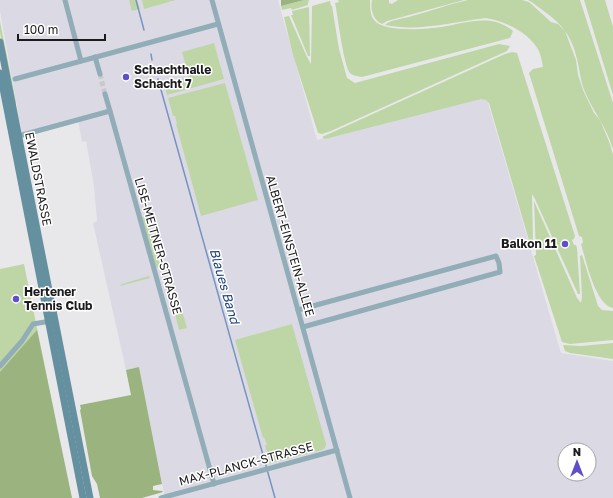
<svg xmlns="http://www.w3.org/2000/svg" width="613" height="498" viewBox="0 0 613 498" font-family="'Golos Text',sans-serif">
	<rect width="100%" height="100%" fill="#e8e8eb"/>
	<path fill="#dbdae4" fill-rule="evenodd" d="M0,0H278L317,140L486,96L561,353L613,361V498H165L139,367L126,370L93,223L97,221L94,186L86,141L82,142L78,120L22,135L0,11ZM565,450H589V474H565Z"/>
	<g fill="#bed6a5">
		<path d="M129,0H137L140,9L132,11Z"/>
		<path d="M142,0H176L144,9Z"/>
		<path d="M304,0H309L308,3V5L292,10L291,8L282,10L281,6Z"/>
		<path d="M338,0H370C370,7 370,15 374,20C384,33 427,29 442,27C458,24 475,19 491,21C499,22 507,26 513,31L510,38L362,77C358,76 353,76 350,73C344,67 338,19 336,8L335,3L339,2Z"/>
		<path d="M372,0H389V3L392,4L398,0H464L387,21L382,24C373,20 370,9 372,0Z"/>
		<path d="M468,0H522L529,2L551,22L558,24L565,31L576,60L578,75L583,90L594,113L600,120L610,144L613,155V308C595,305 586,260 581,244L583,243L582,237L579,236L529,73L533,69L543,67C542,62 541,56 539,51C530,33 505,21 486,18C453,22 418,32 385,25C391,19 404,19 412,16C431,11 449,4 468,0Z"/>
		<path d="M528,0H580L613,103V149C607,128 593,111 585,92C580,81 580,70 577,59C572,37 563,25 545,12C539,8 534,3 528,0Z"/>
		<path d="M584,0H605L613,27V95Z"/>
		<path d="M330,1L331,6H332L339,49L347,78L355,83L499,44L510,46L507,51L331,131L322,134L318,133L293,55L284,17L289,16L307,57L311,64L312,6Z"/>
		<path d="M309,7L310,56H308L291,15H293L292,11Z"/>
		<path d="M0,21L16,102V113L0,33Z"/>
		<path d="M214,43L224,79L167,95L164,84L189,77L182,52Z"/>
		<path d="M512,52L517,53L575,236L574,239L572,240L574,245H576L577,248L580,294H578L535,199L532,194L533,243L530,244L489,103L486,100L481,99L325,139L322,137L505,54Z"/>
		<path d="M225,83L258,200L201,216L176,124H177L175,116H173L168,98Z"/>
		<path d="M534,201L577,298L581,303L582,297L580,256L582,255L598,306L602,310L613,311V340L570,344L562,342L534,256L536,255Z"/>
		<path d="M146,216L160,267L156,268L142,217Z"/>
		<path d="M24,264L56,421H54L0,498V269Z"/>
		<path d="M149,276L150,278L120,286L122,284Z"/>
		<path d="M180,304L187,328L179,330L173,306Z"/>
		<path d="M292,324L326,444L325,448L322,450L270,463L265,445H267L264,437L263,438L235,340Z"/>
		<path d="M613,343V359L570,353L565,351L563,345L581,346Z"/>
	</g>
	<g fill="#9bb37f">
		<path d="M281,0H304L281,6Z"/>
		<path d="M37,330L72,498H0V372Z"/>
		<path d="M139,367L162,484L153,486V490L162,491L163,492L142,498H100L97,484L92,476L80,410L81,409L80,405L131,395L126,370Z"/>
	</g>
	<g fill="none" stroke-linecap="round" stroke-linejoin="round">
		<g stroke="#7694c2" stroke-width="1.5">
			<path d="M136,0L144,30"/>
			<path d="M151,54L152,60"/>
			<path d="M158,79L275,498"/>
		</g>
		<path stroke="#c9c9cc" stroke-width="5" stroke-dasharray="5 2.5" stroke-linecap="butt" d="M100,74L105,94"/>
		<g stroke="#91adb7" stroke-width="5">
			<path d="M65,0L81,61"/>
			<path d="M212,0L350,498"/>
			<path d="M95,57L100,74"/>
			<path d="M15,79L218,24"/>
			<path d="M105,94L110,111"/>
			<path d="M15,137L110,111L214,484"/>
			<path d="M298,310L496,256L499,263L500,272L303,327"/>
			<path d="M0,366L22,341L33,324L51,321"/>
			<path d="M161,498L337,450"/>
		</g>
		<g stroke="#65909f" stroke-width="7">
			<path d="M0,42L90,498"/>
			<path d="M0,73L83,498"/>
		</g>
	</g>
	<g fill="#5f4fc8" stroke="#fff" stroke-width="1.5">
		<circle cx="126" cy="77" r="4"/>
		<circle cx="565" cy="244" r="4"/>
		<circle cx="16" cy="299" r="4"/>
	</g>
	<g text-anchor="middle" stroke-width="3" stroke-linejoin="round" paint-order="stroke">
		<g font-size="12" font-weight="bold" fill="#1b1a1c" stroke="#fff" text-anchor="start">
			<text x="134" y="74">Schachthalle<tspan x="134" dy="14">Schacht 7</tspan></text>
			<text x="557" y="248" text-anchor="end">Balkon 11</text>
			<text x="24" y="296">Hertener<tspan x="24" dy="14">Tennis Club</tspan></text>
		</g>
		<g font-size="12" fill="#1b1a1c" stroke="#fff">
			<text transform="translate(38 179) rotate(79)" y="4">EWALDSTRASSE</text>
			<text transform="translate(158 246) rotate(74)" y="4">LISE-MEITNER-STRASSE</text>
			<text transform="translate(290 246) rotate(74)" y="4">ALBERT-EINSTEIN-ALLEE</text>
			<text transform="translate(246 464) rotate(-15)" y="4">MAX-PLANCK-STRASSE</text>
		</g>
		<g font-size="13" font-style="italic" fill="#1c427c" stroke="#fff">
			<text transform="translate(225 286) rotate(74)" y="5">Blaues Band</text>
		</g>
	</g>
	<g transform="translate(577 462)"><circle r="19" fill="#ffffff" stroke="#a4a3a4"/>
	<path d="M0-3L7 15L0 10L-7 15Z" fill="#5f4fc8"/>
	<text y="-6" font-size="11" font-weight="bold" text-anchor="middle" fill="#1b1a1c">N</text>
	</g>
	<path d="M18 34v6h87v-6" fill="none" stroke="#1b1a1c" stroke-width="2"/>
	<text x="24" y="34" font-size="12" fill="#1b1a1c" stroke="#ffffff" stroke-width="3" paint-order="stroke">100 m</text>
</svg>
